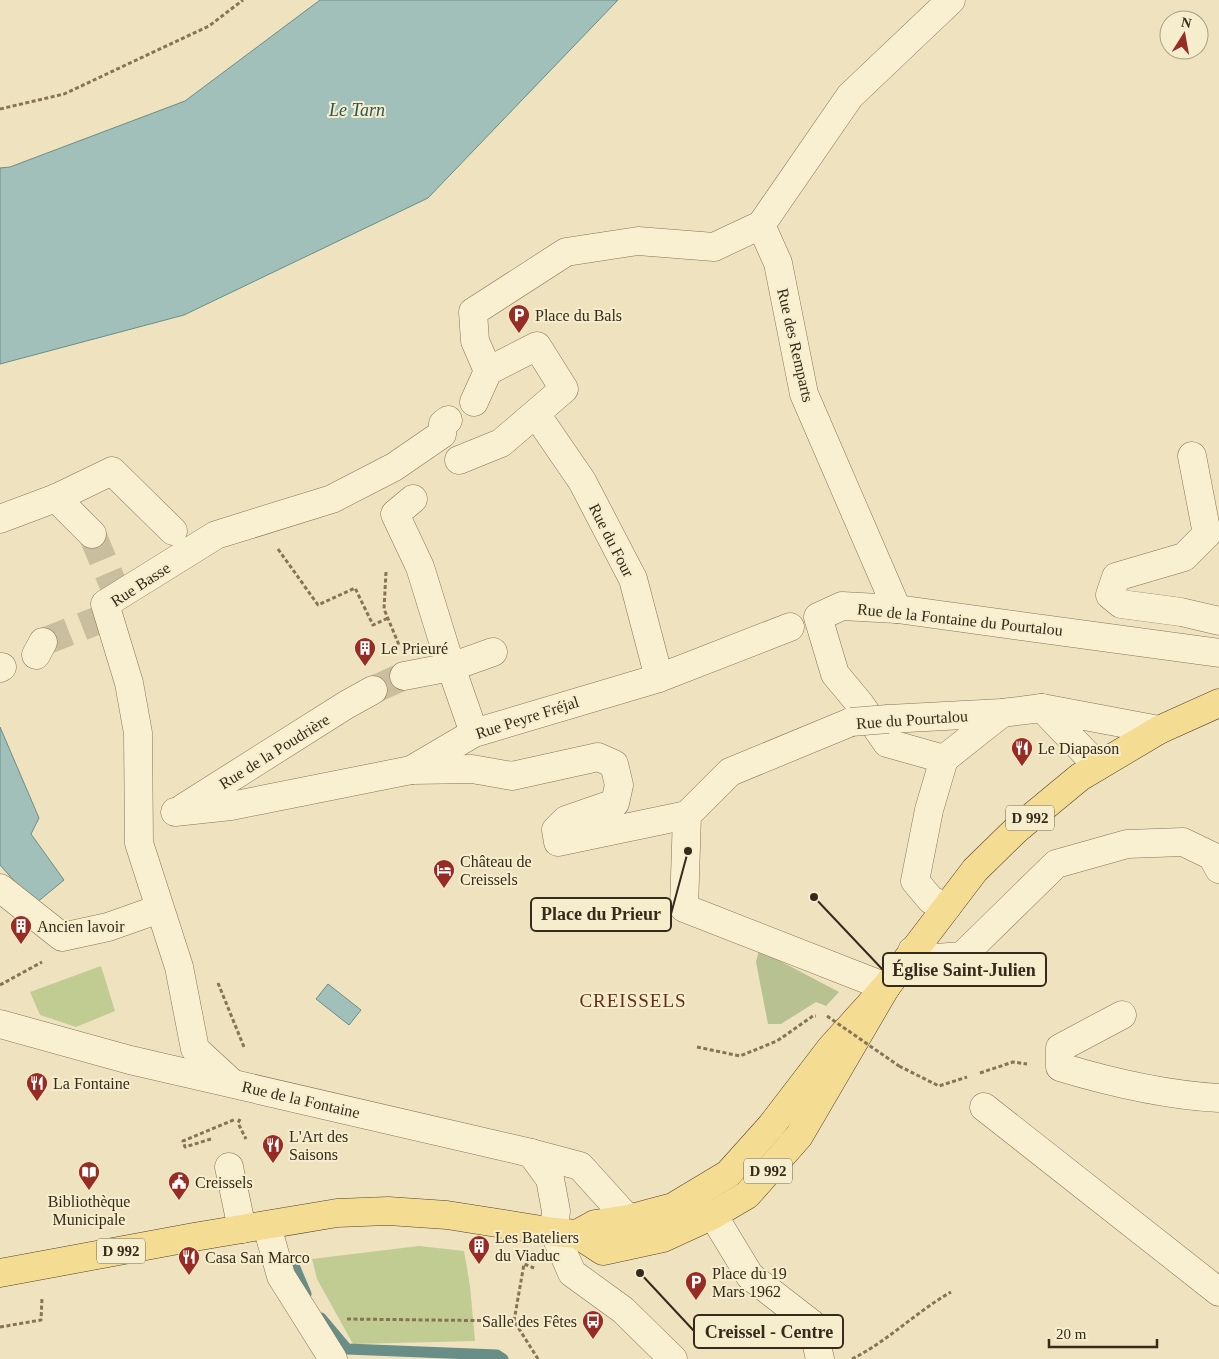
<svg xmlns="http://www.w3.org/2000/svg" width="1219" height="1359" font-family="'Times New Roman',serif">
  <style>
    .green { fill: #c1cc92 }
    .cemetery { fill: #b8c191 }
    .water { fill: #a1c0b9; stroke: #698d87 }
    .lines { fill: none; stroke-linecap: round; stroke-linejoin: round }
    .stream { stroke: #698d87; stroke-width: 11 }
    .minor-tunnel { stroke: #c9be9d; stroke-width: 28; stroke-dasharray: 28 14; stroke-linecap: butt }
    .minor-casing { stroke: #877356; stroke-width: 29 }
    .major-casing { stroke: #54412b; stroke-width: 29 }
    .path { stroke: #877356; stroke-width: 3; stroke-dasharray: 4 2.5; stroke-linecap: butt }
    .minor { stroke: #f9f0d1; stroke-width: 28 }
    .major { stroke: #f4dc93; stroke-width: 28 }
    .minor-bridge-casing { stroke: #877356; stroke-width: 29; stroke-linecap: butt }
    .path-bridge { stroke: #877356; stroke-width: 3; stroke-dasharray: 4 2.5; stroke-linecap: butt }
    .minor-bridge { stroke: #f9f0d1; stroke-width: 28 }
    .labels { text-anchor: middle; stroke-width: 4; stroke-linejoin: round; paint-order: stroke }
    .shield { fill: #f6edcd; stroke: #706450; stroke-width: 1 }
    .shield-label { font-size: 15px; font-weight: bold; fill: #362a1b }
    .poi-label { font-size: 16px; fill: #362a1b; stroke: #f6edcd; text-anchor: start }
    .street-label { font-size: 16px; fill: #362a1b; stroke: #f6edcd }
    .water-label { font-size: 18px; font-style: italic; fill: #2a5656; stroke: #f6edcd }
    .quarter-label { font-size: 19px; letter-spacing: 1px; fill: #632e1a; stroke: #f6edcd }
    .leader { fill: none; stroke: #362a1b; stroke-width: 2 }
    .callout-dot { fill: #362a1b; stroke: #f6edcd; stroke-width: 2 }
    .callout { fill: #f6edcd; stroke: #362a1b; stroke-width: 2 }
    .callout-label { font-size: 18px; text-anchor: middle; font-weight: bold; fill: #362a1b }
  </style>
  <rect width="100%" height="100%" fill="#eee3be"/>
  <g class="green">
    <path d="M 101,966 L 115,1011 L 76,1027 L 40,1015 L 30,992 Z"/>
    <path d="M 419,1246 L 464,1251 L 470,1286 L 475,1341 L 353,1344 L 317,1279 L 312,1259 Z"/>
  </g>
  <path class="cemetery" d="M 759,950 L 839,992 L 826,1006 L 816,1002 L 781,1024 L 768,1024 L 756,962 Z"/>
  <g class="water">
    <path d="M 320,0 L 618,0 L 428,198 L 184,315 L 0,364 L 0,168 L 10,167 L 185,101 Z"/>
    <path d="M 0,727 L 39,818 L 31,834 L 64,880 L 35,904 L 0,865 Z"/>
    <path d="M 328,984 L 361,1010 L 349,1025 L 316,999 Z"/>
  </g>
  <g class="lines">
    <g class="stream">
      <path d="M 293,1263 L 306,1294"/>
      <path d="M 321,1318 L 347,1349 L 497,1355 L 503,1359"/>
    </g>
    <g class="minor-tunnel">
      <path d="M 92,534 L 118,596"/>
      <path d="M 43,642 L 109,616"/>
      <path d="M 373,690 L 404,676"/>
    </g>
    <g class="minor-casing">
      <g id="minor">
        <path d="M 761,225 L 778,263 L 804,394 L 897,609"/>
        <path d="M 761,225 L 850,96 L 951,0"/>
        <path d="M 488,371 L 475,341 L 473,312 L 566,252 L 638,241 L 714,247 L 761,225"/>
        <path d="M 536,414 L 582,481 L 633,579 L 659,678"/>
        <path d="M 1192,456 L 1207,534 L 1184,557 L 1116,577 L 1110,595 L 1121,604 L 1181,612 L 1219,621"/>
        <path d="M 459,460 L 501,443 L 564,389 L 537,346 L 488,371 L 474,402"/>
        <path d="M 56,498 L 92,534"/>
        <path d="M 413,499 L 395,514 L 420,567 L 451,667 L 474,733"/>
        <path d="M 0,519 L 56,498 L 112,471 L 173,531"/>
        <path d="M 36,655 L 43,642"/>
        <path d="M 0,668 L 2,667"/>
        <path d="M 404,676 L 451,667 L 493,652"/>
        <path d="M 888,719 L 1002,713 L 1042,708"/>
        <path d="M 851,722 L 730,772 L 687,815 L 684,908 L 886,987"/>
        <path d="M 944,759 L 887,743 L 860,704 L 835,674 L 818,617 L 842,606 L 897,609 L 1219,653"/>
        <path d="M 1098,766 L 1042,708 L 1159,730"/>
        <path d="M 412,770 L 472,769 L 512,776 L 598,757 L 614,764 L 619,785 L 615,803 L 566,820 L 556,830 L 558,842 L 687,815"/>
        <path d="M 183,808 L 346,705 L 373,690"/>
        <path d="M 175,812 L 231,806 L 411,770 L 474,733 L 659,678 L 790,627"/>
        <path d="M 0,888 L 62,937 L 108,927 L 159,909"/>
        <path d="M 947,907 L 931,900 L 915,881 L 929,810 L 944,759 L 1002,713"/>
        <path d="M 912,951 L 936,958 L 962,956 L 1056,864 L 1127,844 L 1183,842 L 1212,856 L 1219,869"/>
        <path d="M 1122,1015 L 1060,1048 L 1060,1067 C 1113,1083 1164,1095 1219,1098"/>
        <path d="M 0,1024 L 130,1060 L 531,1153"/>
        <path d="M 232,1083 L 195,1049 L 179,967 L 139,843 L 138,733 L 129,683 L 105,604 L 216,535 L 332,499 L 394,467 L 442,434 L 443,424 L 448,420"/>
        <path d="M 984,1107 L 1219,1292"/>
        <path d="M 229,1167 L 242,1229"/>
        <path d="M 691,1210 L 713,1215 L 750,1276 L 812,1324 L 820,1359"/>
        <path d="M 628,1219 L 580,1166 L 531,1153 L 550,1179 L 556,1211 L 554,1232 L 572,1273 L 623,1310 L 673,1359"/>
        <path d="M 267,1226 L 281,1276 L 333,1359"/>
      </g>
    </g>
    <g class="major-casing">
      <g id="major">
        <path d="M 577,1234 L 595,1224 L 628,1219 L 673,1207 L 728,1174 L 771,1126 L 830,1049 L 886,987 L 975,870 L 1017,829 L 1080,777 L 1159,730 L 1219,703"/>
        <path d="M 0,1273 L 194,1237 L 337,1213 L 388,1211 L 447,1215 L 554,1232 L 577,1234 L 603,1251 L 663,1238 L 713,1215 L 747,1195 L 799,1136 L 886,987"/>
      </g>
    </g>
    <g class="path">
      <path d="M 0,109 L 64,94 L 209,26 L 243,0"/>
      <path d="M 278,549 L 318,605 L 355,588 L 373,625 L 388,618"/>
      <path d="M 386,572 L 384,609 L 399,645"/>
      <path d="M 218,983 L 244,1047"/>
      <path d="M 0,985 L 42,962"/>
      <path d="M 697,1047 L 740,1056 L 777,1041 L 813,1016 L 816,1016"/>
      <path d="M 899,1066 L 939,1086 L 967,1077"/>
      <path d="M 980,1073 L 1013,1062 L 1027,1064"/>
      <path d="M 240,1119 L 238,1123 L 246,1139"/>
      <path d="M 211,1139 L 185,1147 L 183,1141 L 236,1119"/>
      <path d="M 347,1319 L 514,1321 L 538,1359"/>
      <path d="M 514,1321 L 524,1264 L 534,1268"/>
      <path d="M 0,1327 L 41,1320 L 42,1298"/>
      <path d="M 852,1359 C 888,1341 916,1312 951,1292"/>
    </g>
    <use href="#minor" class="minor"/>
    <use href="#major" class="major"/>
    <g class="minor-bridge-casing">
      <path id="minor-bridge" d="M 851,722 L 888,719"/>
    </g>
    <path class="path-bridge" d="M 827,1016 L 899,1066"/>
    <use href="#minor-bridge" class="minor-bridge"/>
  </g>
  <defs>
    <g id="parking-pin" transform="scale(1.125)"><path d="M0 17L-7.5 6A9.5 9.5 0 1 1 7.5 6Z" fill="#972c25" stroke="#f6edcd"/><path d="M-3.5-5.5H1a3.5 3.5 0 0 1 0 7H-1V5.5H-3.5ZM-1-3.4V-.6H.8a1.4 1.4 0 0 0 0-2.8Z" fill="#fff"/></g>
    <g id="building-pin" transform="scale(1.125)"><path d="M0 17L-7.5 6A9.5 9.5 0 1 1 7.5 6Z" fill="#972c25" stroke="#f6edcd"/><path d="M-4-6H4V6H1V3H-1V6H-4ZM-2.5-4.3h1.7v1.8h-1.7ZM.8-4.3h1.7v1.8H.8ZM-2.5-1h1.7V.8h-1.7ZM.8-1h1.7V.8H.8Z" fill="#fff"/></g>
    <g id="restaurant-pin" transform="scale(1.125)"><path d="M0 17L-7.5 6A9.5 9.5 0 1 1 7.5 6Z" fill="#972c25" stroke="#f6edcd"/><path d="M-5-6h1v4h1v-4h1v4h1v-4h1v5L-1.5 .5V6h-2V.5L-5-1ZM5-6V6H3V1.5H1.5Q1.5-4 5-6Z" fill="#fff"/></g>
    <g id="hotel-pin" transform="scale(1.125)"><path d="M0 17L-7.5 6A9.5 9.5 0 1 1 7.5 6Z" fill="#972c25" stroke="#f6edcd"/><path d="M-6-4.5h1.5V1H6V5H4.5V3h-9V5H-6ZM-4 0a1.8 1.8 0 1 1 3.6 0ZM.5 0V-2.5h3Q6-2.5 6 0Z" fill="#fff"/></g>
    <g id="library-pin" transform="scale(1.125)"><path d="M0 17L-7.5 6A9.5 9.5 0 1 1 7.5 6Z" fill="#972c25" stroke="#f6edcd"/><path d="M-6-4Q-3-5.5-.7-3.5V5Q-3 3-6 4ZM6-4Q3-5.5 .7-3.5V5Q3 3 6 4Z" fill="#fff"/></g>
    <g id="civic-pin" transform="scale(1.125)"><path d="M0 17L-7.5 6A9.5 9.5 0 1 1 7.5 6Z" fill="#972c25" stroke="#f6edcd"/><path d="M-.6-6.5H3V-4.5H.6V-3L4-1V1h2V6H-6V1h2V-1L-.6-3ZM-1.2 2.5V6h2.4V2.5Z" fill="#fff"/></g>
    <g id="bus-pin" transform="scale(1.125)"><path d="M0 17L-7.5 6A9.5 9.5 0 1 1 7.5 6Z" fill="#972c25" stroke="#f6edcd"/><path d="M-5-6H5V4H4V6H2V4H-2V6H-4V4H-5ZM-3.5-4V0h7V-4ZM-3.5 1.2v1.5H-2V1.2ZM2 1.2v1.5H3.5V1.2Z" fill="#fff"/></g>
  </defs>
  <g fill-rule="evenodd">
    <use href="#parking-pin" x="519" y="315"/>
    <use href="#building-pin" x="365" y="648"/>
    <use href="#restaurant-pin" x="1022" y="748"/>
    <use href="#hotel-pin" x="444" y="870"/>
    <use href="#building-pin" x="21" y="926"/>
    <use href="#restaurant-pin" x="37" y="1083"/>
    <use href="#restaurant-pin" x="273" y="1145"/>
    <use href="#library-pin" x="89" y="1172"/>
    <use href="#civic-pin" x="179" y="1182"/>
    <use href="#building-pin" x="479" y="1246"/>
    <use href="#restaurant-pin" x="189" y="1257"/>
    <use href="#parking-pin" x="696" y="1282"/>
    <use href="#bus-pin" x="593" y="1321"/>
  </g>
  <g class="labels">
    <g class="shield">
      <rect x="1006" y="805.5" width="48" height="25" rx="4"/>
      <rect x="744" y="1158.5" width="48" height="25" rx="4"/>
      <rect x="97" y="1238.5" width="48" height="25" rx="4"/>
    </g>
    <g class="shield-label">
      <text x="1030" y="823">D 992</text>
      <text x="768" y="1176">D 992</text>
      <text x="121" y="1256">D 992</text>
    </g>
    <g class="poi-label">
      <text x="535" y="321">Place du Bals</text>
      <text x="381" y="654">Le Prieuré</text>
      <text x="1038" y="754">Le Diapason</text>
      <text x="460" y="867">Château de<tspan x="460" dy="18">Creissels</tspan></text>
      <text x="37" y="932">Ancien lavoir</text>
      <text x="53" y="1089">La Fontaine</text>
      <text x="289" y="1142">L'Art des<tspan x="289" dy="18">Saisons</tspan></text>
      <text x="195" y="1188">Creissels</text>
      <text x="89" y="1207" text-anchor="middle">Bibliothèque<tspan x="89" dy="18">Municipale</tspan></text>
      <text x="495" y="1243">Les Bateliers<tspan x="495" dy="18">du Viaduc</tspan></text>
      <text x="205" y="1263">Casa San Marco</text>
      <text x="712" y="1279">Place du 19<tspan x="712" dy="18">Mars 1962</tspan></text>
      <text x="577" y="1327" text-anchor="end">Salle des Fêtes</text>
    </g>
    <g class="street-label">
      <text transform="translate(796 345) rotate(77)" y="6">Rue des Remparts</text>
      <text transform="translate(612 540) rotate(63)" y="6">Rue du Four</text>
      <text transform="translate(140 584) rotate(-33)" y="6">Rue Basse</text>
      <text transform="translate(960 619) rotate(6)" y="6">Rue de la Fontaine du Pourtalou</text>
      <text transform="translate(527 717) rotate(-18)" y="6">Rue Peyre Fréjal</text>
      <text transform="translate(912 719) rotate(-4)" y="6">Rue du Pourtalou</text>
      <text transform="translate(274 751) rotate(-32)" y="6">Rue de la Poudrière</text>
      <text transform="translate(301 1099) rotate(13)" y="6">Rue de la Fontaine</text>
    </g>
    <g class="water-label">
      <text x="357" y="116">Le Tarn</text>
    </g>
    <g class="quarter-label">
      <text x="633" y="1007">CREISSELS</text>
    </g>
  </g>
  <path class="leader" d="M688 851L671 914M814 897L883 970M640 1273L694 1331"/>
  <g class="callout-dot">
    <circle cx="688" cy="851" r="5"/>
    <circle cx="814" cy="897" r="5"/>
    <circle cx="640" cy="1273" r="5"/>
  </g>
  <g class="callout">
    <rect x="531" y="898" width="140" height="33" rx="5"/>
    <rect x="883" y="953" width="163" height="33" rx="5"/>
    <rect x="694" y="1315" width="149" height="33" rx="5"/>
  </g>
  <g class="callout-label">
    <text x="601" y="920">Place du Prieur</text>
    <text x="964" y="976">Église Saint-Julien</text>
    <text x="769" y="1338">Creissel - Centre</text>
  </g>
  <g transform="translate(1184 35) rotate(11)"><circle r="24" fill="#f6edcd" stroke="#a99f86"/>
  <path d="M0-4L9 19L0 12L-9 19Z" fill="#972c25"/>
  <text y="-8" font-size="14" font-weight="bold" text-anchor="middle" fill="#362a1b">N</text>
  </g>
  <path d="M1049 1339v8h108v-8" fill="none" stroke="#362a1b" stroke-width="2.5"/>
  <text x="1056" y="1339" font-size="15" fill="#362a1b" stroke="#f6edcd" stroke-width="4" paint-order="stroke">20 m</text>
</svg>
